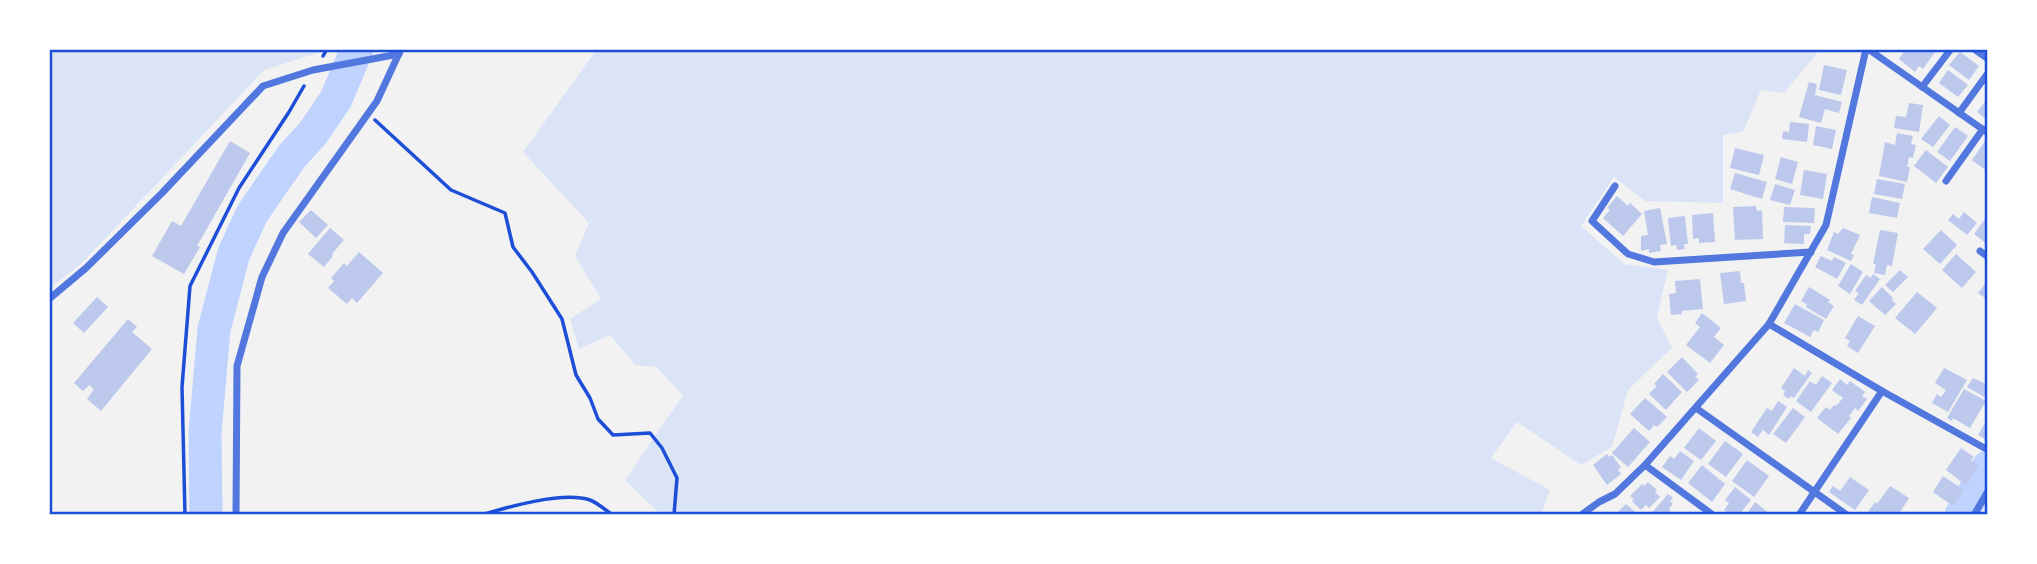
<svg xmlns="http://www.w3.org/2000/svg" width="2037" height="564" font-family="Lato,sans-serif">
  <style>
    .green { fill: #dbe4f7 }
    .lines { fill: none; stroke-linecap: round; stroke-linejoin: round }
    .river { stroke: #bfd3fe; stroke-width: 33 }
    .building { fill: #bdc9ec }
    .path { stroke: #1d4ed8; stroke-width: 3.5 }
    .minor { stroke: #5277de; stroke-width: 7 }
    .neatline { fill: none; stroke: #1d4ed8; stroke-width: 2.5 }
  </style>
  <rect width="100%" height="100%" fill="#f2f2f2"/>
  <g class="green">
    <path d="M 49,49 L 323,49 L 321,52 L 264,70 L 82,263 L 49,289 Z"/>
    <path d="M 597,49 L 1825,49 L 1818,52 L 1784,93 L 1761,90 L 1743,132 L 1723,135 L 1723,203 L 1645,201 L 1614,177 L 1581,226 L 1624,264 L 1668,270 L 1657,317 L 1672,348 L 1628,390 L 1612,447 L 1581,465 L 1517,422 L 1491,458 L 1550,490 L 1541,515 L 661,515 L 625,480 L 683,395 L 656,367 L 635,365 L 610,335 L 579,349 L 570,319 L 601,299 L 575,256 L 589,223 L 523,152 Z"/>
  </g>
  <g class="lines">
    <g class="river">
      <path d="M 206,515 L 205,433 L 214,329 L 234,253 L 252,214 L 269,189 L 292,156 L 313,133 L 336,99 L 357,49"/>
      <path d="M 1961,515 L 1988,467"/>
    </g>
  </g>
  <g class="building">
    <path d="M 1906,49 L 1937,49 L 1923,69 L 1919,66 L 1915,72 L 1899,59 Z"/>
    <path d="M 1960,52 L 1979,66 L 1969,80 L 1949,65 Z"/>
    <path d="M 1824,65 L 1847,70 L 1841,95 L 1819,90 Z"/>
    <path d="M 1948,70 L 1968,85 L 1958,97 L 1939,83 Z"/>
    <path d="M 1809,82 L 1817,84 L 1815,95 L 1842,102 L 1839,113 L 1825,109 L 1821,123 L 1799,117 Z"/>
    <path d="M 1988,98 L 1988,121 L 1977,112 Z"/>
    <path d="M 1909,103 L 1923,105 L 1919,132 L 1894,128 L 1896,116 L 1906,117 Z"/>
    <path d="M 1939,116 L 1950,125 L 1933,147 L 1921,139 Z"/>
    <path d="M 1790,122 L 1809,124 L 1807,142 L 1782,139 L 1783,131 L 1789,132 Z"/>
    <path d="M 1816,126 L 1836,130 L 1832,149 L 1813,145 Z"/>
    <path d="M 1955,127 L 1968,136 L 1950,161 L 1937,152 Z"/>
    <path d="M 1897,133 L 1913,136 L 1911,144 L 1916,145 L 1913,158 L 1909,157 L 1907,167 L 1910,167 L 1907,182 L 1879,176 L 1885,142 L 1895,145 Z"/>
    <path d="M 230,141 L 250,153 L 197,246 L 200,247 L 184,274 L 152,256 L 172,221 L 181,226 Z"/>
    <path d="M 1985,141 L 1988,143 L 1988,172 L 1972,160 Z"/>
    <path d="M 1735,148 L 1764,155 L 1759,175 L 1730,168 Z"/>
    <path d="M 1926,150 L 1948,167 L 1936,183 L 1914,166 Z"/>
    <path d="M 1781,157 L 1798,162 L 1792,184 L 1775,179 Z"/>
    <path d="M 1804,170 L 1827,174 L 1823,199 L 1800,195 Z"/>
    <path d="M 1735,173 L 1767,182 L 1762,199 L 1730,189 Z"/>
    <path d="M 1877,179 L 1905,184 L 1902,199 L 1874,194 Z"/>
    <path d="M 1775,184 L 1795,190 L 1790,205 L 1770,200 Z"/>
    <path d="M 1617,196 L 1628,206 L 1630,203 L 1642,214 L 1623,236 L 1603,218 L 1610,210 L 1607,208 Z"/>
    <path d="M 1872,197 L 1900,203 L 1897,218 L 1869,213 Z"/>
    <path d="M 1756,206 L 1757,211 L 1762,210 L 1763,239 L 1735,240 L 1733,207 Z"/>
    <path d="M 1784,207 L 1815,208 L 1814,223 L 1783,222 Z"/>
    <path d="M 1660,208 L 1667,244 L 1660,245 L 1661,251 L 1649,253 L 1649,249 L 1641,251 L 1641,236 L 1648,235 L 1644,211 Z"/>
    <path d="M 311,210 L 328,225 L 316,238 L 299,222 Z"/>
    <path d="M 1964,212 L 1977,223 L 1967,235 L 1948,220 L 1953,214 L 1959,219 Z"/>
    <path d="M 1713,213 L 1715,242 L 1699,243 L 1699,238 L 1693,239 L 1692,215 Z"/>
    <path d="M 1685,216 L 1688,244 L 1684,244 L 1685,249 L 1677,250 L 1676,245 L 1671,246 L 1668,218 Z"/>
    <path d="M 1985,219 L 1988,222 L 1988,245 L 1974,234 Z"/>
    <path d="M 1785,225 L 1811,226 L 1810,234 L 1804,234 L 1804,244 L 1784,243 Z"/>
    <path d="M 330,228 L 344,240 L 332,254 L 333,256 L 324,267 L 308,254 Z"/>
    <path d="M 1843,228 L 1860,235 L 1851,254 L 1854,255 L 1851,261 L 1827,250 L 1834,232 L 1838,234 Z"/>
    <path d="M 1880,230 L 1898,233 L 1892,266 L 1887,265 L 1885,275 L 1874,273 L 1876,264 L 1873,264 Z"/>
    <path d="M 1941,230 L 1957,245 L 1940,264 L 1923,249 Z"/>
    <path d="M 359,252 L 383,273 L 357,303 L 352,298 L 347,304 L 328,288 L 334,281 L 331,278 L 344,263 L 347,266 Z"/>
    <path d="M 1956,254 L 1976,272 L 1962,288 L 1942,270 Z"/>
    <path d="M 1821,256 L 1832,261 L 1834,257 L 1846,263 L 1837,279 L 1815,267 Z"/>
    <path d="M 1851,264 L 1863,272 L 1850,294 L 1838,286 Z"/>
    <path d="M 1900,270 L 1908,277 L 1893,292 L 1885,285 Z"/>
    <path d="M 1740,271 L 1741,283 L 1744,283 L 1746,301 L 1724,304 L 1720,273 Z"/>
    <path d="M 1873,274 L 1880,279 L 1862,305 L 1854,300 L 1859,293 L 1855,291 L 1866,275 L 1871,278 Z"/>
    <path d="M 1700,279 L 1703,309 L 1682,311 L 1682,314 L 1671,315 L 1669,294 L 1676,293 L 1675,281 Z"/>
    <path d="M 1988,280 L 1988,300 L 1978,293 Z"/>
    <path d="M 1809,287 L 1830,300 L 1828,302 L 1834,306 L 1826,319 L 1806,307 L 1807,304 L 1801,301 Z"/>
    <path d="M 1882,287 L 1893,298 L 1892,300 L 1896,304 L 1885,315 L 1869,301 Z"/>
    <path d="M 1917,292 L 1937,308 L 1915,334 L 1895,318 Z"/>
    <path d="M 97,297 L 108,307 L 84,333 L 73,323 Z"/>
    <path d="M 1795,304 L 1824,320 L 1818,332 L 1814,330 L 1810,337 L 1784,323 Z"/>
    <path d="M 1702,313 L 1721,328 L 1714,337 L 1724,345 L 1710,363 L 1686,345 L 1700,327 L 1695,323 Z"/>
    <path d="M 1858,316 L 1875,326 L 1858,353 L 1847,346 L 1850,341 L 1845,338 Z"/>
    <path d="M 128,319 L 137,327 L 132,332 L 152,349 L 101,411 L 87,399 L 94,389 L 89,385 L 83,391 L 74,383 Z"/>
    <path d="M 1682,357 L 1698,374 L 1695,377 L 1699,380 L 1687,392 L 1667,372 Z"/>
    <path d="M 1794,368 L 1805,376 L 1808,370 L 1812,373 L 1794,398 L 1791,396 L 1789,399 L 1783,395 L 1785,391 L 1781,388 Z"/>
    <path d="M 1944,368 L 1967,380 L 1948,412 L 1932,403 L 1937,394 L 1941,397 L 1946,390 L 1935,383 Z"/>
    <path d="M 1663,374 L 1682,392 L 1666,410 L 1649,394 L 1657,386 L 1654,384 Z"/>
    <path d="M 1822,376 L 1832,383 L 1811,412 L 1796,401 L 1810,381 L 1816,385 Z"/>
    <path d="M 1973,378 L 1988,385 L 1988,393 L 1986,398 L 1967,387 Z"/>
    <path d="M 1840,379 L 1847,385 L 1850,381 L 1865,392 L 1862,396 L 1867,399 L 1858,411 L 1855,408 L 1849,416 L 1851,418 L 1838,434 L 1817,418 L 1826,407 L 1830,410 L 1834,405 L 1836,406 L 1843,398 L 1832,390 Z"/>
    <path d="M 1964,389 L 1986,401 L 1970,428 L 1953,418 L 1952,421 L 1947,418 Z"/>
    <path d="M 1645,398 L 1667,417 L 1657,427 L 1654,425 L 1649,431 L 1630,414 Z"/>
    <path d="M 1778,401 L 1787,407 L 1769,435 L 1763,430 L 1758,437 L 1751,432 L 1767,408 L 1772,411 Z"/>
    <path d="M 1793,408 L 1805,417 L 1786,443 L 1773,434 Z"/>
    <path d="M 1988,417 L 1988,441 L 1978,435 Z"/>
    <path d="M 1634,428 L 1650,442 L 1628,467 L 1612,453 Z"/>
    <path d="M 1699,428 L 1716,441 L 1701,460 L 1684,448 Z"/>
    <path d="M 1725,441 L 1743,454 L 1726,477 L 1708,464 Z"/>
    <path d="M 1961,448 L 1974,457 L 1971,460 L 1979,466 L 1966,485 L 1946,470 Z"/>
    <path d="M 1680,451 L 1694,461 L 1681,480 L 1662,467 L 1670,456 L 1674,459 Z"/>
    <path d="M 1607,454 L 1609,457 L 1612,455 L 1621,467 L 1618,470 L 1621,474 L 1607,485 L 1593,465 Z"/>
    <path d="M 1747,460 L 1769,476 L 1754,497 L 1732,481 Z"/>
    <path d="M 1702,465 L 1725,484 L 1712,502 L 1688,483 Z"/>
    <path d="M 1943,476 L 1964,490 L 1953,506 L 1933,492 Z"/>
    <path d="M 1850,477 L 1869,490 L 1855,510 L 1829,492 L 1833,486 L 1840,491 Z"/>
    <path d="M 1648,482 L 1657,490 L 1655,492 L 1660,497 L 1649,508 L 1646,505 L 1641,510 L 1632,501 L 1634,499 L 1630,496 L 1642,484 L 1644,486 Z"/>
    <path d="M 1890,486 L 1909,498 L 1898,515 L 1866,515 L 1875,502 L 1877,504 Z"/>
    <path d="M 1735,487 L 1751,500 L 1739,515 L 1731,515 L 1724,510 L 1729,503 L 1725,500 Z"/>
    <path d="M 1668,494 L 1673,498 L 1670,501 L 1673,503 L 1669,509 L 1671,510 L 1667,515 L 1650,515 Z"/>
    <path d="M 1755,502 L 1769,513 L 1768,515 L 1746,515 Z"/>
    <path d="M 1626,504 L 1639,515 L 1621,515 L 1618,512 Z"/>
  </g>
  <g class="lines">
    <g class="path">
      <path d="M 323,56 L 327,49"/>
      <path d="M 375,120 L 451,190 L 505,213 L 513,247 L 532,272 L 562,319 L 576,375 L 590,398 L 598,419 L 613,435 L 650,433 L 662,448 L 677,478 L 674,515"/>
      <path d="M 185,515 L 182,387 L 190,286 L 239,188 L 289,112 L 304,86"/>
      <path d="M 481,515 C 508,507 563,491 590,500 C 598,503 605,510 613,515"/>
    </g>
    <g class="minor">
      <path d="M 1868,49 L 1988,133"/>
      <path d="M 1974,49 L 1988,59"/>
      <path d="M 1922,87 L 1951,49"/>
      <path d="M 1959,113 L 1988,73"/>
      <path d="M 1946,181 L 1983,129"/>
      <path d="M 1615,186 L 1592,221 L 1628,254 L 1654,262 L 1811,252"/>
      <path d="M 1980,251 L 1988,257"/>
      <path d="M 49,299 L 86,268 L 162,193 L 263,86 L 313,70 L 399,54"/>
      <path d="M 1769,324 L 1882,391 L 1988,450"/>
      <path d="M 1696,408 L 1847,515"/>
      <path d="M 1645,465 L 1713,515"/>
      <path d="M 236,515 L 237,366 L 262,277 L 283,233 L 377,101 L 401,49"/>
      <path d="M 1581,515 L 1599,502 L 1615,494 L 1645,465 L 1769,324 L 1826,225 L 1866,49"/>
      <path d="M 1799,515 L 1882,391"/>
      <path d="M 1974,515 L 1988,491"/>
    </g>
  </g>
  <rect width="2037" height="564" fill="none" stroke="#ffffff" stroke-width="102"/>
  <rect x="51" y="51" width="1935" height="462" class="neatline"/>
</svg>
